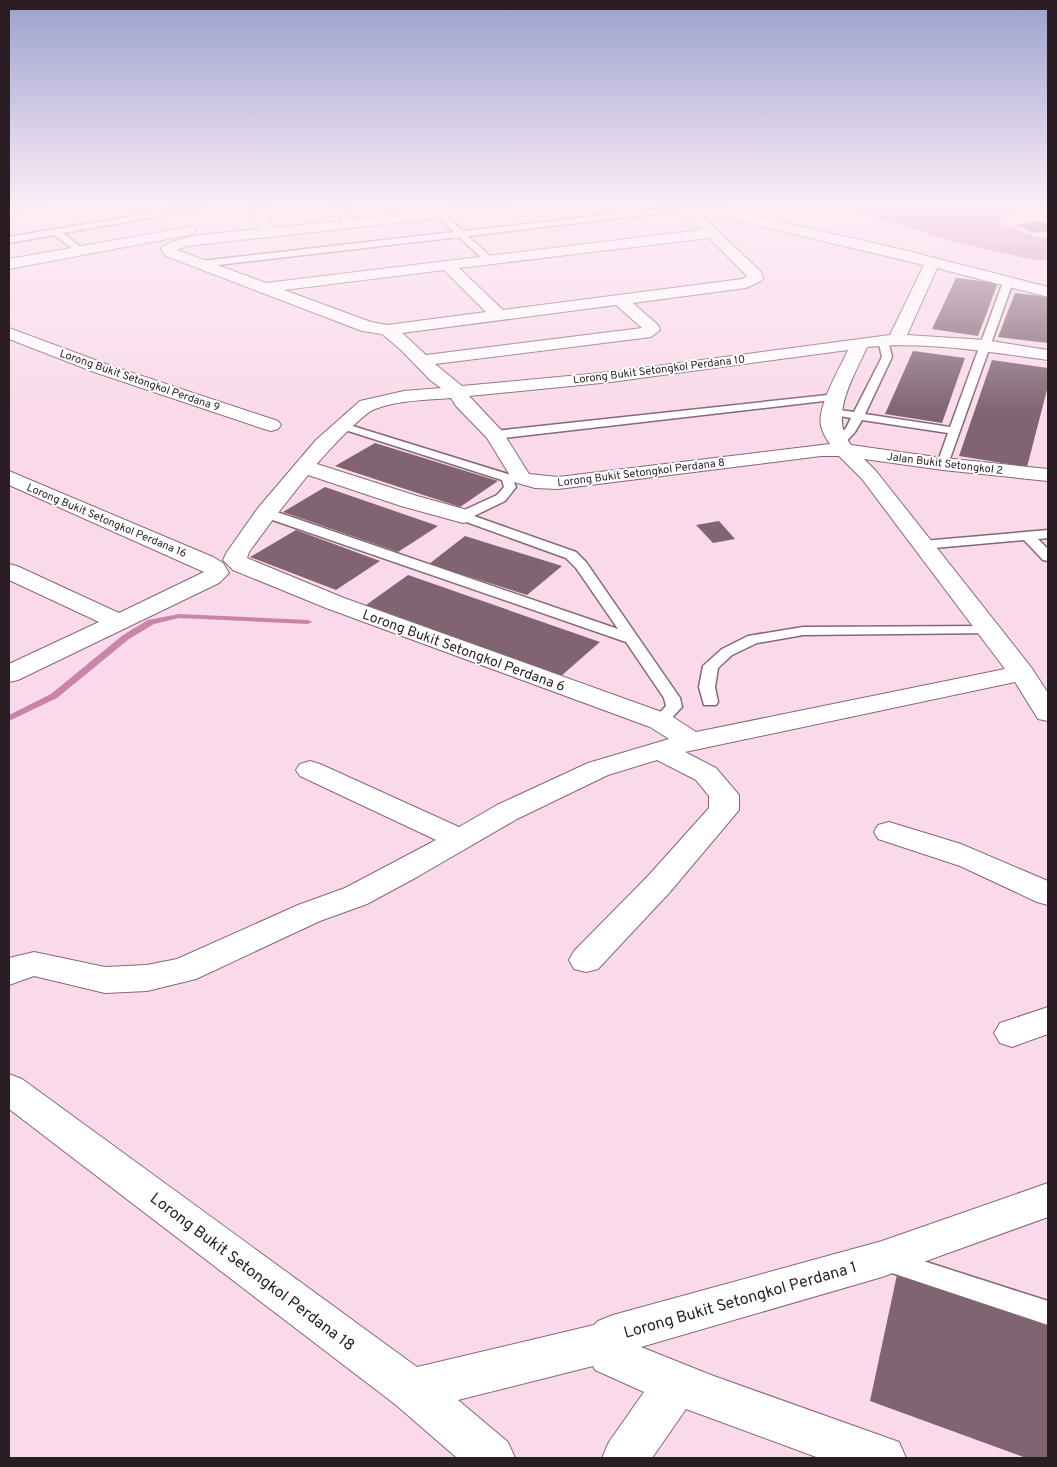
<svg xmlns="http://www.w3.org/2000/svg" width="1057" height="1467" font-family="Overpass,sans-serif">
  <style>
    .forest { fill: #d08cb1 }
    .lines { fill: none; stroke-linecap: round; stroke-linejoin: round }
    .stream { fill: #c984a9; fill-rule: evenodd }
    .building { fill: #806472 }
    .service-casing { stroke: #856877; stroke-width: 3 }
    .minor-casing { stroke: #856877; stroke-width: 2 }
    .service { fill: #fff; fill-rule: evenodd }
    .minor { fill: #fff; fill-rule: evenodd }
    .labels { text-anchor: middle; stroke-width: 4; stroke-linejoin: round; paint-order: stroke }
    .far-street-label { font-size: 11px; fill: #2a1e24; stroke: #fff }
    .street-label { font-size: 14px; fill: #2a1e24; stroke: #fff }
    .near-street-label { font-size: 16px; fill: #2a1e24; stroke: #fff }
  </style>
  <rect width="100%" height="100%" fill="#fadaea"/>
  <path class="forest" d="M 839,207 L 1044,207 L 1020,210 L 999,223 L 1038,237 L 1048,238 L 1048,260 L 1035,260 L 962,244 Z"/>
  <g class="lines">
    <path class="stream" d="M 179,614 L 308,620 L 312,622 L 308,624 L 179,618 L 154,624 L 129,639 L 57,698 L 9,721 L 9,715 L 51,694 L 123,635 L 148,620 Z"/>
  </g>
  <g class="building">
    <path d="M 1040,221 L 1048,224 L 1048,231 L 1035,233 L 1015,225 Z"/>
    <path d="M 956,278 L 998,283 L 978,336 L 932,329 Z"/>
    <path d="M 1015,293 L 1048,297 L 1048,343 L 998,337 Z"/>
    <path d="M 913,351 L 965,358 L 942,423 L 885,414 Z"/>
    <path d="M 992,360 L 1048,368 L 1048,386 L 1027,467 L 959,456 Z"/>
    <path d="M 375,443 L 498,481 L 460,507 L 335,466 Z"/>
    <path d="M 325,487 L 438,526 L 398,552 L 283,512 Z"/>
    <path d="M 719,521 L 735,539 L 713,543 L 696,525 Z"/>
    <path d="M 296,530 L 380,561 L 336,590 L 250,557 Z"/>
    <path d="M 465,536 L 562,566 L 527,595 L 429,564 Z"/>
    <path d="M 408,575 L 600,642 L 561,676 L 366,605 Z"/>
    <path d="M 898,1270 L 1048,1319 L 1048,1458 L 1026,1458 L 870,1401 Z"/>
  </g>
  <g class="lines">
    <g class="service-casing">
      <g id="service">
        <path d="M 187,207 L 205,207 L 201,209 L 63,233 L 83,249 L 84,251 L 80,254 L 54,235 L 9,243 L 9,237 Z"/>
        <path d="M 335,207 L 343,207 L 351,224 L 350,226 L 344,226 Z"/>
        <path d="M 675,207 L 690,208 L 686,210 L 468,236 L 492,258 L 494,260 L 489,263 L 486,262 L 459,237 L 201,267 L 196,264 L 201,261 L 454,232 L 436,214 L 440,211 L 463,231 Z"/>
        <path d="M 1008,279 L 1013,282 L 947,467 L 939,467 L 937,464 L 948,433 L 862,420 L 855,432 L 843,445 L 835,445 L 833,442 L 846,428 L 851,418 L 828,414 L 826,412 L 832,409 L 854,412 L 882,357 L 878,340 L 883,337 L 888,340 L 892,357 L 865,414 L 950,427 L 1003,282 Z"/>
        <path d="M 837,394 L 843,397 L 841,399 L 495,439 L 489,435 L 495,431 Z"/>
        <path d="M 343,423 L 511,475 L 516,487 L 505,501 L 474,516 L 576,552 L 586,562 L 680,698 L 682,707 L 666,724 L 654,724 L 652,721 L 666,706 L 664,698 L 626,642 L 261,516 L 260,513 L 261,510 L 271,510 L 618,629 L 576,568 L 566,558 L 458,519 L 457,516 L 458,513 L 497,495 L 504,487 L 502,480 L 339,428 L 337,426 L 339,424 Z"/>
        <path d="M 1048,530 L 1048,538 L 1038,539 L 1048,549 L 1048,561 L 1043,560 L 1024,540 L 923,549 L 916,545 L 923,541 Z"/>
        <path d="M 989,626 L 994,627 L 996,630 L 994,633 L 803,635 L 757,643 L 732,655 L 718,668 L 715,687 L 718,702 L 716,705 L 704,705 L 699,687 L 703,666 L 722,649 L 748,636 L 803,627 Z"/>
        <path d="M 889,1250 L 1048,1301 L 1048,1325 L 880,1269 L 877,1261 L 880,1253 Z"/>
      </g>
    </g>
    <g class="minor-casing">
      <g id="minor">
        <path d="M 9,207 L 47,207 L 40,211 L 9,215 Z"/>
        <path d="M 250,207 L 264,207 L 267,218 L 274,228 L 467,207 L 511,207 L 504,211 L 186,246 L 177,250 L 266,283 L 701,230 L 678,207 L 693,207 L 761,272 L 763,278 L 761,281 L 746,288 L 633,303 L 658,325 L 660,330 L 651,337 L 435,364 L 462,386 L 611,372 L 890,335 L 924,265 L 722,217 L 706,210 L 704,207 L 722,207 L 732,211 L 904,250 L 1048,287 L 1048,297 L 937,268 L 907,335 L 985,340 L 1048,350 L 1048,360 C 988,352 928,341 867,347 C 854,377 828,416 851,445 L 943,458 L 1048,469 L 1048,481 L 943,470 L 864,459 L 876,471 L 1031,667 L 1048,693 L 1048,721 L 1038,719 L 1015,682 L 685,752 L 716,768 L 739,795 L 739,810 L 670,892 L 598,969 L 586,972 L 574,969 L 569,960 L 574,951 L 648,876 L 709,808 L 709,796 L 696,780 L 657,760 L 608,775 L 517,819 L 417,877 L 367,904 L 320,921 L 196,979 L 147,991 L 105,993 L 34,976 L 9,985 L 9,958 L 34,952 L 105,967 L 147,965 L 177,959 L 298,905 L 345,888 L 436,840 L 300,776 L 296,770 L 300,764 L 310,761 L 320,764 L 459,827 L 497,805 L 588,763 L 669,739 L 650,727 L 326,608 L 233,570 L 223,560 L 227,552 L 258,508 L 316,440 L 360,401 L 404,391 L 441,388 L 430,380 L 401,350 L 382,334 L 362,331 L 166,256 L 161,249 C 172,234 240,232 260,229 L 253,218 ZM 709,238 L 747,276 L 742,279 L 503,310 L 459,268 ZM 444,270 L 486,312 L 387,325 L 371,322 L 284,290 ZM 616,305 L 642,328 L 426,355 L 402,333 ZM 848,350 C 840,368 817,406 821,426 C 823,433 826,439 830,444 L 558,477 L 529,474 L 502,431 L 469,396 L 611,382 ZM 451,398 L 456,406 L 487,438 L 514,482 L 535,488 L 558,489 L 821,456 L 839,456 L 862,479 L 1005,669 L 696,732 L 670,715 L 344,598 L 247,558 L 249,552 L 274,518 L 308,475 L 401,506 L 463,523 L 471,521 L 474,516 L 471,511 L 417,496 L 317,464 C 326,453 363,413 375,409 C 399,400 427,400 451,398 Z"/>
        <path d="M 189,227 L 194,228 L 196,231 L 194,234 L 9,269 L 9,259 Z"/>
        <path d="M 9,328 L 106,364 L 278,421 L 281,425 L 278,429 L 271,431 L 264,429 L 94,372 L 9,339 Z"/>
        <path d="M 9,471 L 213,557 L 223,563 L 229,573 L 219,583 L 18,680 L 9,682 L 9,664 L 99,622 L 9,580 L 9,564 L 17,566 L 119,613 L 204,572 L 9,485 Z"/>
        <path d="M 889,822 L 961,844 L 1048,881 L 1048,905 L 1037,902 L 960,866 L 878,839 L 874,832 L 878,825 Z"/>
        <path d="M 1048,1007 L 1048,1034 L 1012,1047 L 1000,1043 L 994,1033 L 1000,1023 Z"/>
        <path d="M 9,1074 L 22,1079 L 417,1367 L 594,1325 L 598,1321 L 613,1315 L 882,1241 L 1048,1183 L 1048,1217 L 882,1277 L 641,1347 L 711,1375 L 899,1442 L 906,1458 L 819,1458 L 686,1409 L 652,1458 L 602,1458 L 609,1442 L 644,1392 L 595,1370 L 593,1366 L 458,1400 L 508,1442 L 515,1458 L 457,1458 L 396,1405 L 9,1109 Z"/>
      </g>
    </g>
    <use href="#service" class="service"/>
    <use href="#minor" class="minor"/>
  </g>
  <linearGradient id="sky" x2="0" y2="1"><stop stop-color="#9ba1cf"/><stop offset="0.5" stop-color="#fdeef6"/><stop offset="1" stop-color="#fdeef6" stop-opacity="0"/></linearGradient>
  <rect width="1057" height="412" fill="url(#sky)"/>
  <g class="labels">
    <g class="far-street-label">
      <text transform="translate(659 369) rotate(-7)" y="4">Lorong Bukit Setongkol Perdana 10</text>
      <text transform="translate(140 380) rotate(19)" y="4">Lorong Bukit Setongkol Perdana 9</text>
      <text transform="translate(945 463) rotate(7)" y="4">Jalan Bukit Setongkol 2</text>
      <text transform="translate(641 472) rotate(-7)" y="4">Lorong Bukit Setongkol Perdana 8</text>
      <text transform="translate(107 520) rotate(23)" y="4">Lorong Bukit Setongkol Perdana 16</text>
    </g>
    <g class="street-label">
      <text transform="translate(464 650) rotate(20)" y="5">Lorong Bukit Setongkol Perdana 6</text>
    </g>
    <g class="near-street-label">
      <text transform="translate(253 1271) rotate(37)" y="6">Lorong Bukit Setongkol Perdana 18</text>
      <text transform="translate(740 1299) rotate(-16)" y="6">Lorong Bukit Setongkol Perdana 1</text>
    </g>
  </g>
  <rect width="1057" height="1467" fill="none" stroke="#2a1e24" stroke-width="20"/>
</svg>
